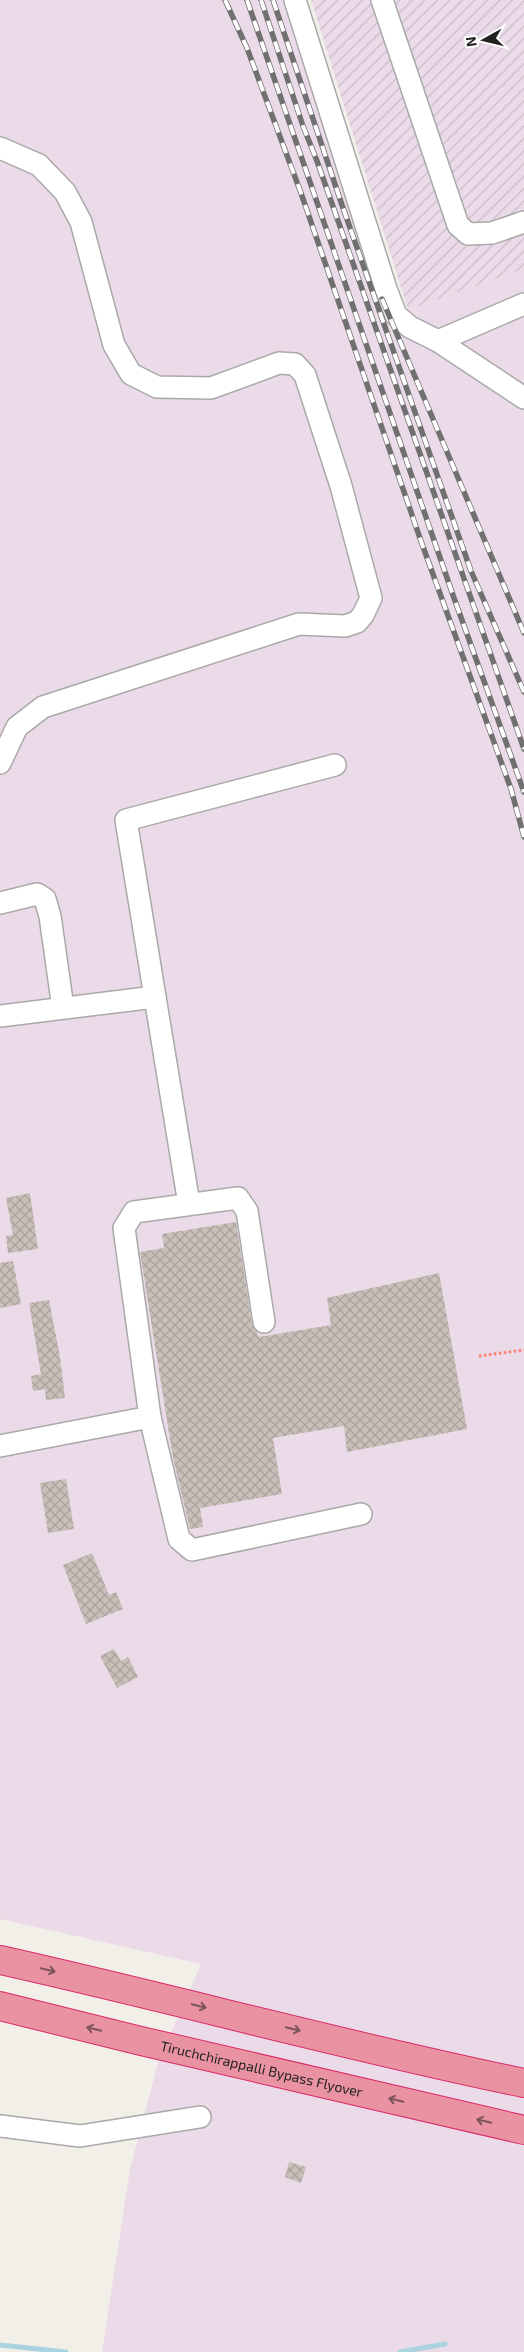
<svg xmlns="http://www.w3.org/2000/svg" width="524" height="2352" font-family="'Exo 2',sans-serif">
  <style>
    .industrial { fill: url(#industrial-furrows) }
    .railway { fill: #ebdbe8 }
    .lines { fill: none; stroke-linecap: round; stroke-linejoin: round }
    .stream { stroke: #aad3df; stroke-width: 5 }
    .building { fill: url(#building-cross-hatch) }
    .minor-casing { stroke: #a9a9a9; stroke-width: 24 }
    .highway-casing { stroke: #dc2a67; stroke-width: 30 }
    .path { stroke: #fa8072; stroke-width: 3; stroke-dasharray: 2.5 2.5; stroke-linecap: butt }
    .minor { stroke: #fff; stroke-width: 21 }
    .highway { stroke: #e892a2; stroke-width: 28 }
    .rail-casing { stroke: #707070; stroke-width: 5.5 }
    .rail { stroke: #fff; stroke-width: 4; stroke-dasharray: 11; stroke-linecap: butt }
    .oneway { stroke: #7b545c }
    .labels { text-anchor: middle; stroke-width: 5; stroke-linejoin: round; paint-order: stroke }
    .street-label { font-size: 14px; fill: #222; stroke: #fff }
  </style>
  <defs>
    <pattern id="industrial-furrows" width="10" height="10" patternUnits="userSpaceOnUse" patternTransform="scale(1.25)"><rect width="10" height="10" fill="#ebdbe8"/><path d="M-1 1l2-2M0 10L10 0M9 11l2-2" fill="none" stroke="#c9bcc7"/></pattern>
    <pattern id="building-cross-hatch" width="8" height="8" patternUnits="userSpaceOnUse" patternTransform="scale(1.25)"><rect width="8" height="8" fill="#c7bfb8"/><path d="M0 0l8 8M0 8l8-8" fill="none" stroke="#aba49e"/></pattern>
  </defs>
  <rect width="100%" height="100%" fill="#f2efe9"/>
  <path class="industrial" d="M 311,0 L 524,0 L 524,269 L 408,310 Z"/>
  <path class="railway" d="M 0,0 L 287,0 L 390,310 L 408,310 L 524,269 L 524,2352 L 102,2352 L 130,2169 L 158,2063 L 201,1964 L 0,1919 Z"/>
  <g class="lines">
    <g class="stream">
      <path d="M 0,2345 L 66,2352"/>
      <path d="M 400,2352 L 445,2344"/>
    </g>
  </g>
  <g class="building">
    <path d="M 30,1193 L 38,1249 L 8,1253 L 6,1236 L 13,1235 L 6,1198 Z"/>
    <path d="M 236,1222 L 252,1324 L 259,1337 L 331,1325 L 327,1298 L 439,1273 L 467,1429 L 347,1452 L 344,1426 L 273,1438 L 282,1494 L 200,1508 L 203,1527 L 190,1529 L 173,1458 L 140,1252 L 164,1248 L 162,1234 Z"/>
    <path d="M 13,1261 L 21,1304 L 0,1308 L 0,1263 Z"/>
    <path d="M 49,1300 L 60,1357 L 65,1398 L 46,1400 L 45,1389 L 33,1391 L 31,1376 L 41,1374 L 29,1303 Z"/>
    <path d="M 66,1479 L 74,1529 L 48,1533 L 40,1483 Z"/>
    <path d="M 92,1553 L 109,1595 L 116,1592 L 123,1609 L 86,1624 L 63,1565 Z"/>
    <path d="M 114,1649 L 121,1661 L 128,1657 L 138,1677 L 117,1688 L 100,1656 Z"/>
    <path d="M 289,2162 L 306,2167 L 301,2183 L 285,2177 Z"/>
  </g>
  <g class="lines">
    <g class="minor-casing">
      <g id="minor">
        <path d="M 295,0 L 386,289 L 396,315 L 410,327 L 438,341 L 524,398"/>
        <path d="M 382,0 L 458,225 L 468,234 L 492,233 L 524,222"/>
        <path d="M 0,148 L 39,165 L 65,192 L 81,222 L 114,345 L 131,374 L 157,387 L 211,388 L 279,363 L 295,364 L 305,375 L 341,486 L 371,598 L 363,615 L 357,622 L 345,626 L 299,624 L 43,707 L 17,727 L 0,763"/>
        <path d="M 438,341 L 524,304"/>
        <path d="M 0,903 L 37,894 L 45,899 L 50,916 L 63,1008"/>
        <path d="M 0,1016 L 155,997"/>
        <path d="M 189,1204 L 126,820 L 335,765"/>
        <path d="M 150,1417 L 179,1539 L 192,1550 L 361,1514"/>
        <path d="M 0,1446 L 150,1417 L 124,1228 L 134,1212 L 238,1198 L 247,1211 L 264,1322"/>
        <path d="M 0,2126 L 80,2136 L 200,2117"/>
      </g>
    </g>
    <g class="highway-casing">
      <g id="highway">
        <path d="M 0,1960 C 175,1999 348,2047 524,2083"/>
        <path id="s1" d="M 0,2006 L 141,2041 L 524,2130"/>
      </g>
    </g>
    <path class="path" d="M 479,1356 L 524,1350"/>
    <use href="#minor" class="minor"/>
    <use href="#highway" class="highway"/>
    <g class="rail-casing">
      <g id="rail">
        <path d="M 225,0 L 247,48 L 301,193 L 422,544 L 511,789 L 524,837"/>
        <path d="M 247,0 L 454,598 L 524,792"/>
        <path d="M 261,0 L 303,126 L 317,161 L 524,749"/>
        <path d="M 273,0 L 342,205 L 471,571 L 524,692"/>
        <path d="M 382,299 L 524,633"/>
      </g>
    </g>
    <use href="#rail" class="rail"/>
  </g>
  <defs><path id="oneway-shaft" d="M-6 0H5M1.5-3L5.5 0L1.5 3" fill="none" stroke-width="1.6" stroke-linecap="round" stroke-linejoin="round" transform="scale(1.25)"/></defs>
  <g class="oneway">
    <use href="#oneway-shaft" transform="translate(48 1970) rotate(13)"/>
    <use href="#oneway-shaft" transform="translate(199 2006) rotate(14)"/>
    <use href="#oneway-shaft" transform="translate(94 2029) rotate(-166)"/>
    <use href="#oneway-shaft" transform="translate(293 2029) rotate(14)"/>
    <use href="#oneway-shaft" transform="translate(396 2100) rotate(-167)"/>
    <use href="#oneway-shaft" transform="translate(484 2121) rotate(-167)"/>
  </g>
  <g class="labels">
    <g class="street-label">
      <text dy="5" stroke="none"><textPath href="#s1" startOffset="269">Tiruchchirappalli Bypass Flyover</textPath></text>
    </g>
  </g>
  <g transform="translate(484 40) rotate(262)" stroke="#ffffff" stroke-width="4" paint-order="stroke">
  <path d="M0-4L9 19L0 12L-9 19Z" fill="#222222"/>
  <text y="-8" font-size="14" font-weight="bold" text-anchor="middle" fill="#222222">N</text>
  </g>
</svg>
